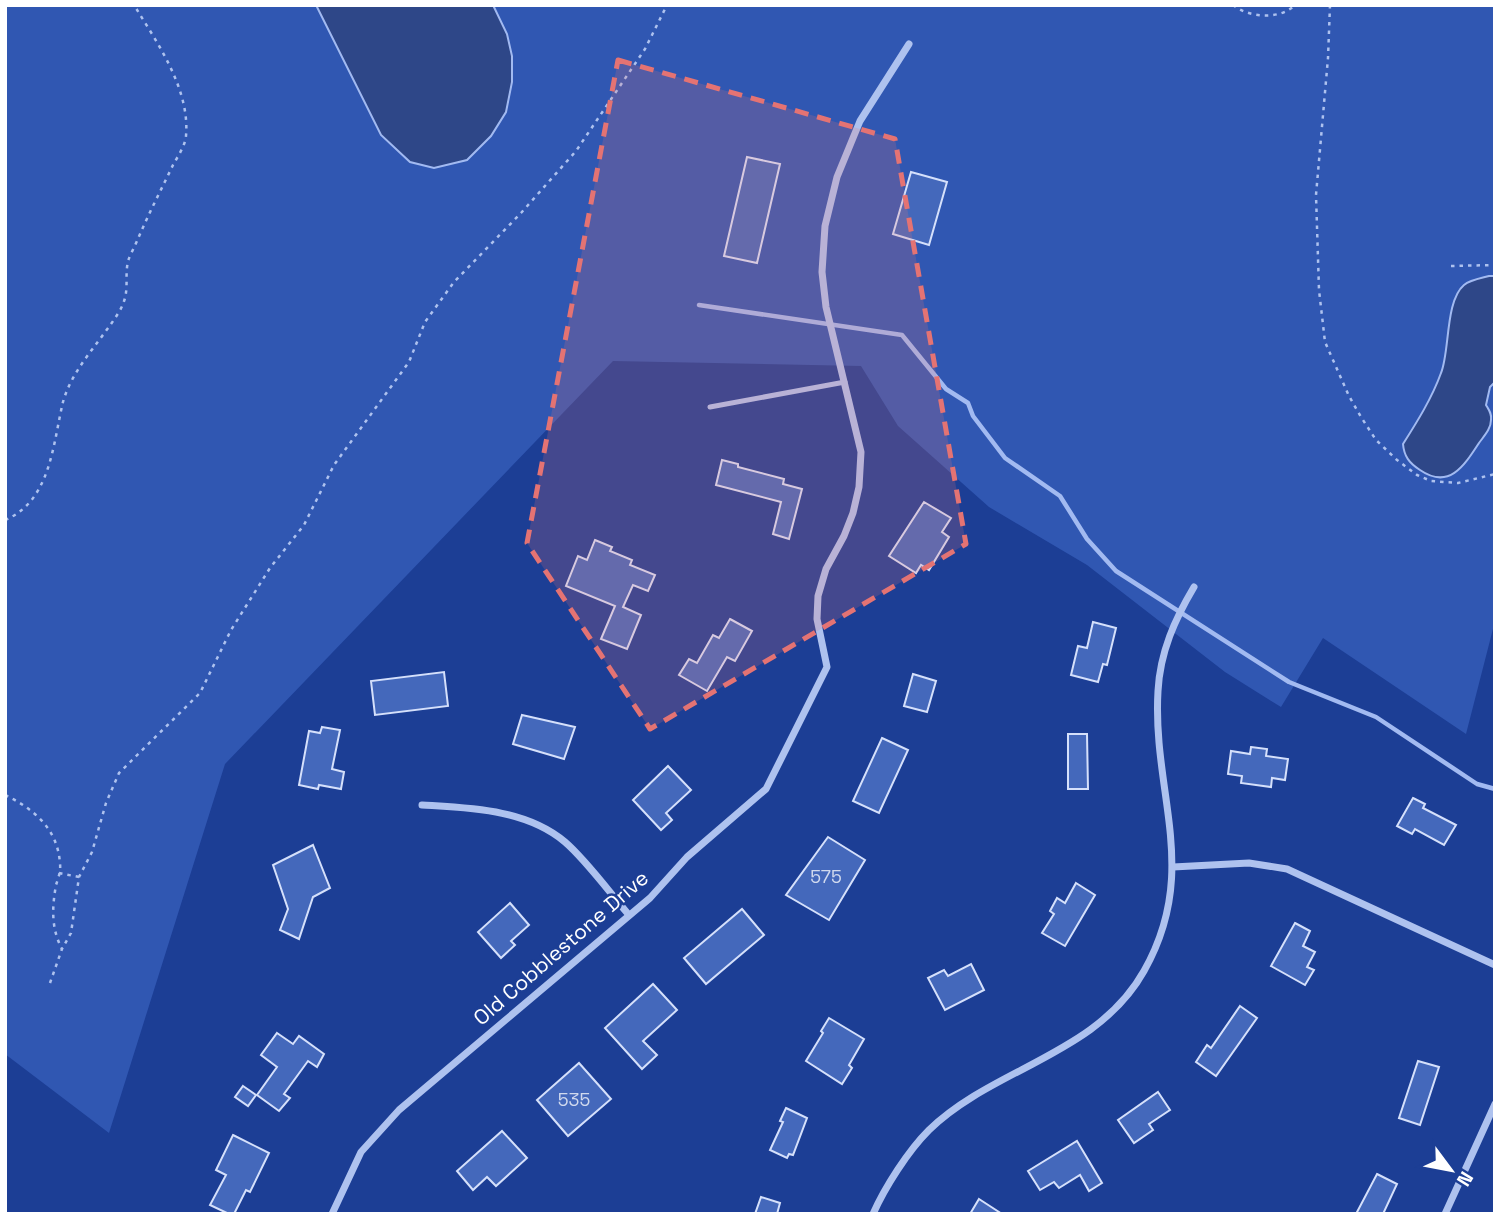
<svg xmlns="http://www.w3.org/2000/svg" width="1500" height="1219" font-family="'Space Grotesk',sans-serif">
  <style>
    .green { fill: #3057b2 }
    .water { fill: #2e4788; stroke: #a2baf1; stroke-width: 2 }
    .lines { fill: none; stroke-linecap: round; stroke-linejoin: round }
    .stream { stroke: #a2baf1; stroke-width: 4.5 }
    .building { fill: #4468bb; stroke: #d5e0fb; stroke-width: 2 }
    .path { stroke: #aec2ef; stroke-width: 2.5; stroke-dasharray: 3.5 5; stroke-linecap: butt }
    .lane { stroke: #aec2ef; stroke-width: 5 }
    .street { stroke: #aec2ef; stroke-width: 7 }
    .marked { fill: #e47373; fill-opacity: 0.2; stroke: #e47373; stroke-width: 5; stroke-dasharray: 14 9; stroke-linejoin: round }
    .labels { text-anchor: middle; stroke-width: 5; stroke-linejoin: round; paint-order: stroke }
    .number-label { font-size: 18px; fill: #d0d9ee }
    .street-label { font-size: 21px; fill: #fff; stroke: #1c3e95 }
  </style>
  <rect width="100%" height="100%" fill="#1c3e95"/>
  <path class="green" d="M 5,5 L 1495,5 L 1495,621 L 1466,734 L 1323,638 L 1281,707 L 1225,672 L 1087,565 L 989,507 L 898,426 L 861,366 L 613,361 L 225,764 L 109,1133 L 5,1054 Z"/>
  <g class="water">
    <path d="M 316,5 L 493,5 L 507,34 L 512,56 L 512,82 L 506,112 L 491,136 L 467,160 L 434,168 L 410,162 L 381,135 Z"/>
    <path d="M 1489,276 L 1495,276 L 1495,382 L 1490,387 L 1486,405 C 1489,410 1492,414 1491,420 C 1491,429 1484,436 1479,443 C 1464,466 1449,490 1420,470 C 1409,463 1404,456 1403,444 C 1417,422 1432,398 1441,373 C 1450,351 1445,301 1464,285 C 1470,280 1482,278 1489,276 Z"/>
  </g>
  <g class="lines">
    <path class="stream" d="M 699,305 L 902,335 L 946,389 L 968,403 L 973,416 L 1005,458 L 1060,496 L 1087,539 L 1116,571 L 1289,682 L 1376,717 L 1477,784 L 1495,789"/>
  </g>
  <g class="building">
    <path d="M 747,157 L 780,164 L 757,263 L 724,256 Z"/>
    <path d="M 911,172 L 947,182 L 929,245 L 893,234 Z"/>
    <path d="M 722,460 L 738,464 L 738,467 L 784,479 L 783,484 L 802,489 L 789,539 L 773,534 L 781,502 L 716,485 Z"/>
    <path d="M 924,502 L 951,518 L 942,532 L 949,537 L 929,570 L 921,565 L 916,573 L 889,556 Z"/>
    <path d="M 595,540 L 612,547 L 610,551 L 632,560 L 630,565 L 655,575 L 648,591 L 633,585 L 623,607 L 641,615 L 627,649 L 601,639 L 615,606 L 566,586 L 578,556 L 587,560 Z"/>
    <path d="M 730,619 L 752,631 L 735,661 L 727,657 L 707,691 L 679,675 L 689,659 L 697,663 L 713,635 L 719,638 Z"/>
    <path d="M 1093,622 L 1116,628 L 1107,665 L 1103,664 L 1098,682 L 1071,675 L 1078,646 L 1087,648 Z"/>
    <path d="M 444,672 L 448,706 L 375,715 L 371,681 Z"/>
    <path d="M 913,674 L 936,681 L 927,712 L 904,706 Z"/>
    <path d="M 522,715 L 575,727 L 564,759 L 513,744 Z"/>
    <path d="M 322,727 L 340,730 L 332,769 L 344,772 L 341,789 L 319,785 L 318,789 L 299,785 L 309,731 L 320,733 Z"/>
    <path d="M 1068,734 L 1087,734 L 1088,789 L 1068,789 Z"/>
    <path d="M 882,738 L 908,750 L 879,813 L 853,801 Z"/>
    <path d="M 1251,747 L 1267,749 L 1266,756 L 1288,759 L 1285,780 L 1272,778 L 1271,787 L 1241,783 L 1242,776 L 1228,774 L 1231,751 L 1250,754 Z"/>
    <path d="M 668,766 L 691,790 L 666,813 L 672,820 L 661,830 L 633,800 Z"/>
    <path d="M 1413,798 L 1425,804 L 1423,808 L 1456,825 L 1444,845 L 1415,829 L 1412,834 L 1397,826 Z"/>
    <path d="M 828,837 L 865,860 L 829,920 L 786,895 Z"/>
    <path d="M 313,845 L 330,888 L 313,897 L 299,939 L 280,930 L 288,909 L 273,865 Z"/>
    <path d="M 1076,883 L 1095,895 L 1065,946 L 1042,933 L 1054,914 L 1050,911 L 1057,898 L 1065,903 Z"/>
    <path d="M 510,903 L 529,925 L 511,941 L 515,945 L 501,958 L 478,932 Z"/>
    <path d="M 742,909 L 764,935 L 706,984 L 684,958 Z"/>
    <path d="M 1295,923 L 1310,931 L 1303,946 L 1315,952 L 1307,967 L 1314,970 L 1305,985 L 1271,966 Z"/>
    <path d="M 971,964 L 984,990 L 945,1010 L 928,978 L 944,970 L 948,976 Z"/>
    <path d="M 653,984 L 677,1010 L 643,1041 L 657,1055 L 642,1069 L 605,1028 Z"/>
    <path d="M 1240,1006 L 1257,1018 L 1216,1076 L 1196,1062 L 1207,1045 L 1211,1048 Z"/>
    <path d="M 829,1018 L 864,1039 L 849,1065 L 852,1068 L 842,1084 L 806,1061 L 823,1033 L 821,1031 Z"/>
    <path d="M 277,1033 L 293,1044 L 299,1036 L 324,1054 L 317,1067 L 308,1061 L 284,1094 L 290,1098 L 279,1111 L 257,1095 L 277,1067 L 261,1055 Z"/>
    <path d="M 1418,1061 L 1439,1067 L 1420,1125 L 1399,1118 Z"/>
    <path d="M 579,1063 L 611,1099 L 568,1136 L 537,1100 Z"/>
    <path d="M 243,1086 L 256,1095 L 248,1106 L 235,1097 Z"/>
    <path d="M 1158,1092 L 1170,1110 L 1149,1124 L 1153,1130 L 1134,1143 L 1118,1120 Z"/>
    <path d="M 786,1108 L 807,1118 L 793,1155 L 789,1154 L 787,1158 L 770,1150 L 783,1122 L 780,1121 Z"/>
    <path d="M 502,1131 L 527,1158 L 496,1186 L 487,1177 L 473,1190 L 457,1171 Z"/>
    <path d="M 233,1135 L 269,1153 L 250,1192 L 246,1190 L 234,1214 L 229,1214 L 210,1205 L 226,1175 L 216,1170 Z"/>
    <path d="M 1077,1141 L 1102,1183 L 1089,1191 L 1080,1175 L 1059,1188 L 1054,1182 L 1040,1190 L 1028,1171 Z"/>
    <path d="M 1377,1174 L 1397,1184 L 1383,1214 L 1356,1214 Z"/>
    <path d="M 761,1197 L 780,1203 L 777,1214 L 755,1214 Z"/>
    <path d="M 979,1199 L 1002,1214 L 970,1214 Z"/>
  </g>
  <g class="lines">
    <g class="path">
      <path d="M 1233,5 C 1249,18 1280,20 1295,5"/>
      <path d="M 1330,5 L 1328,58 L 1316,195 L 1319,290 L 1325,342 L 1349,396 L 1361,417 L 1376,440 L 1397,460 L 1417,475 L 1431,481 L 1458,483 L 1495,474"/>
      <path d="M 1451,266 L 1495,265"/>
      <path d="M 5,520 C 51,501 53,443 63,402 C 72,369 101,341 119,312 C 131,292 124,280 128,261 C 130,255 134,248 137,241 C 148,215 161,190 173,165 C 178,156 185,146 186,136 C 190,89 158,44 134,5"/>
      <path d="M 5,795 C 34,809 58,829 60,864 C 61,871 58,879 56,885 C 52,908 51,928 62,949"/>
      <path d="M 59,873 L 79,877"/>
      <path d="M 50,983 L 62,949 L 71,933 L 79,877 L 92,852 L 106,803 L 119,773 L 200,693 L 231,630 L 270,568 L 304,525 L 334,465 L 409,362 L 425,322 L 454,282 L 521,213 L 576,151 L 645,49 L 667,5"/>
    </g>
    <path class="lane" d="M 710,407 L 845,382"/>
    <g class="street">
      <path d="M 422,805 C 470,808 526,809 565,842 C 586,860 610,893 629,915"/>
      <path d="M 1173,867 L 1249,863 L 1287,869 L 1495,965"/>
      <path d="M 332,1214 L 361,1152 L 399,1110 L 650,898 L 687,857 L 766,789 L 827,667 L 817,619 L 818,596 L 826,569 L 844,536 L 853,513 L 859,487 L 861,452 L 826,307 L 822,272 L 825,226 L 837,177 L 860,121 L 909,44"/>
      <path d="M 873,1214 C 885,1187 908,1151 929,1130 C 994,1067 1097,1055 1144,971 C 1201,870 1152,794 1158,691 C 1160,652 1175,619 1194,587"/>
      <path d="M 1445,1214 L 1495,1104"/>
    </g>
  </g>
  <path class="marked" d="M 618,60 L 895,139 L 966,544 L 650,729 L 527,543 Z"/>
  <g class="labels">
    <g class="number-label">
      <text x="826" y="883">575</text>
      <text x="574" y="1106">535</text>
    </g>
    <g class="street-label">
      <text transform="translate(561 948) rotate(-41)" y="7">Old Cobblestone Drive</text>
    </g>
  </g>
  <rect width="1500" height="1219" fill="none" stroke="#ffffff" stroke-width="14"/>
  <g transform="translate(1451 1170) rotate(122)" stroke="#1c3e95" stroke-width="5" paint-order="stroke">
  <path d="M0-5L12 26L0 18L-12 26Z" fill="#ffffff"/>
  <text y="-10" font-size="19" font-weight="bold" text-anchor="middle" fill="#ffffff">N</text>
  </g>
</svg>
